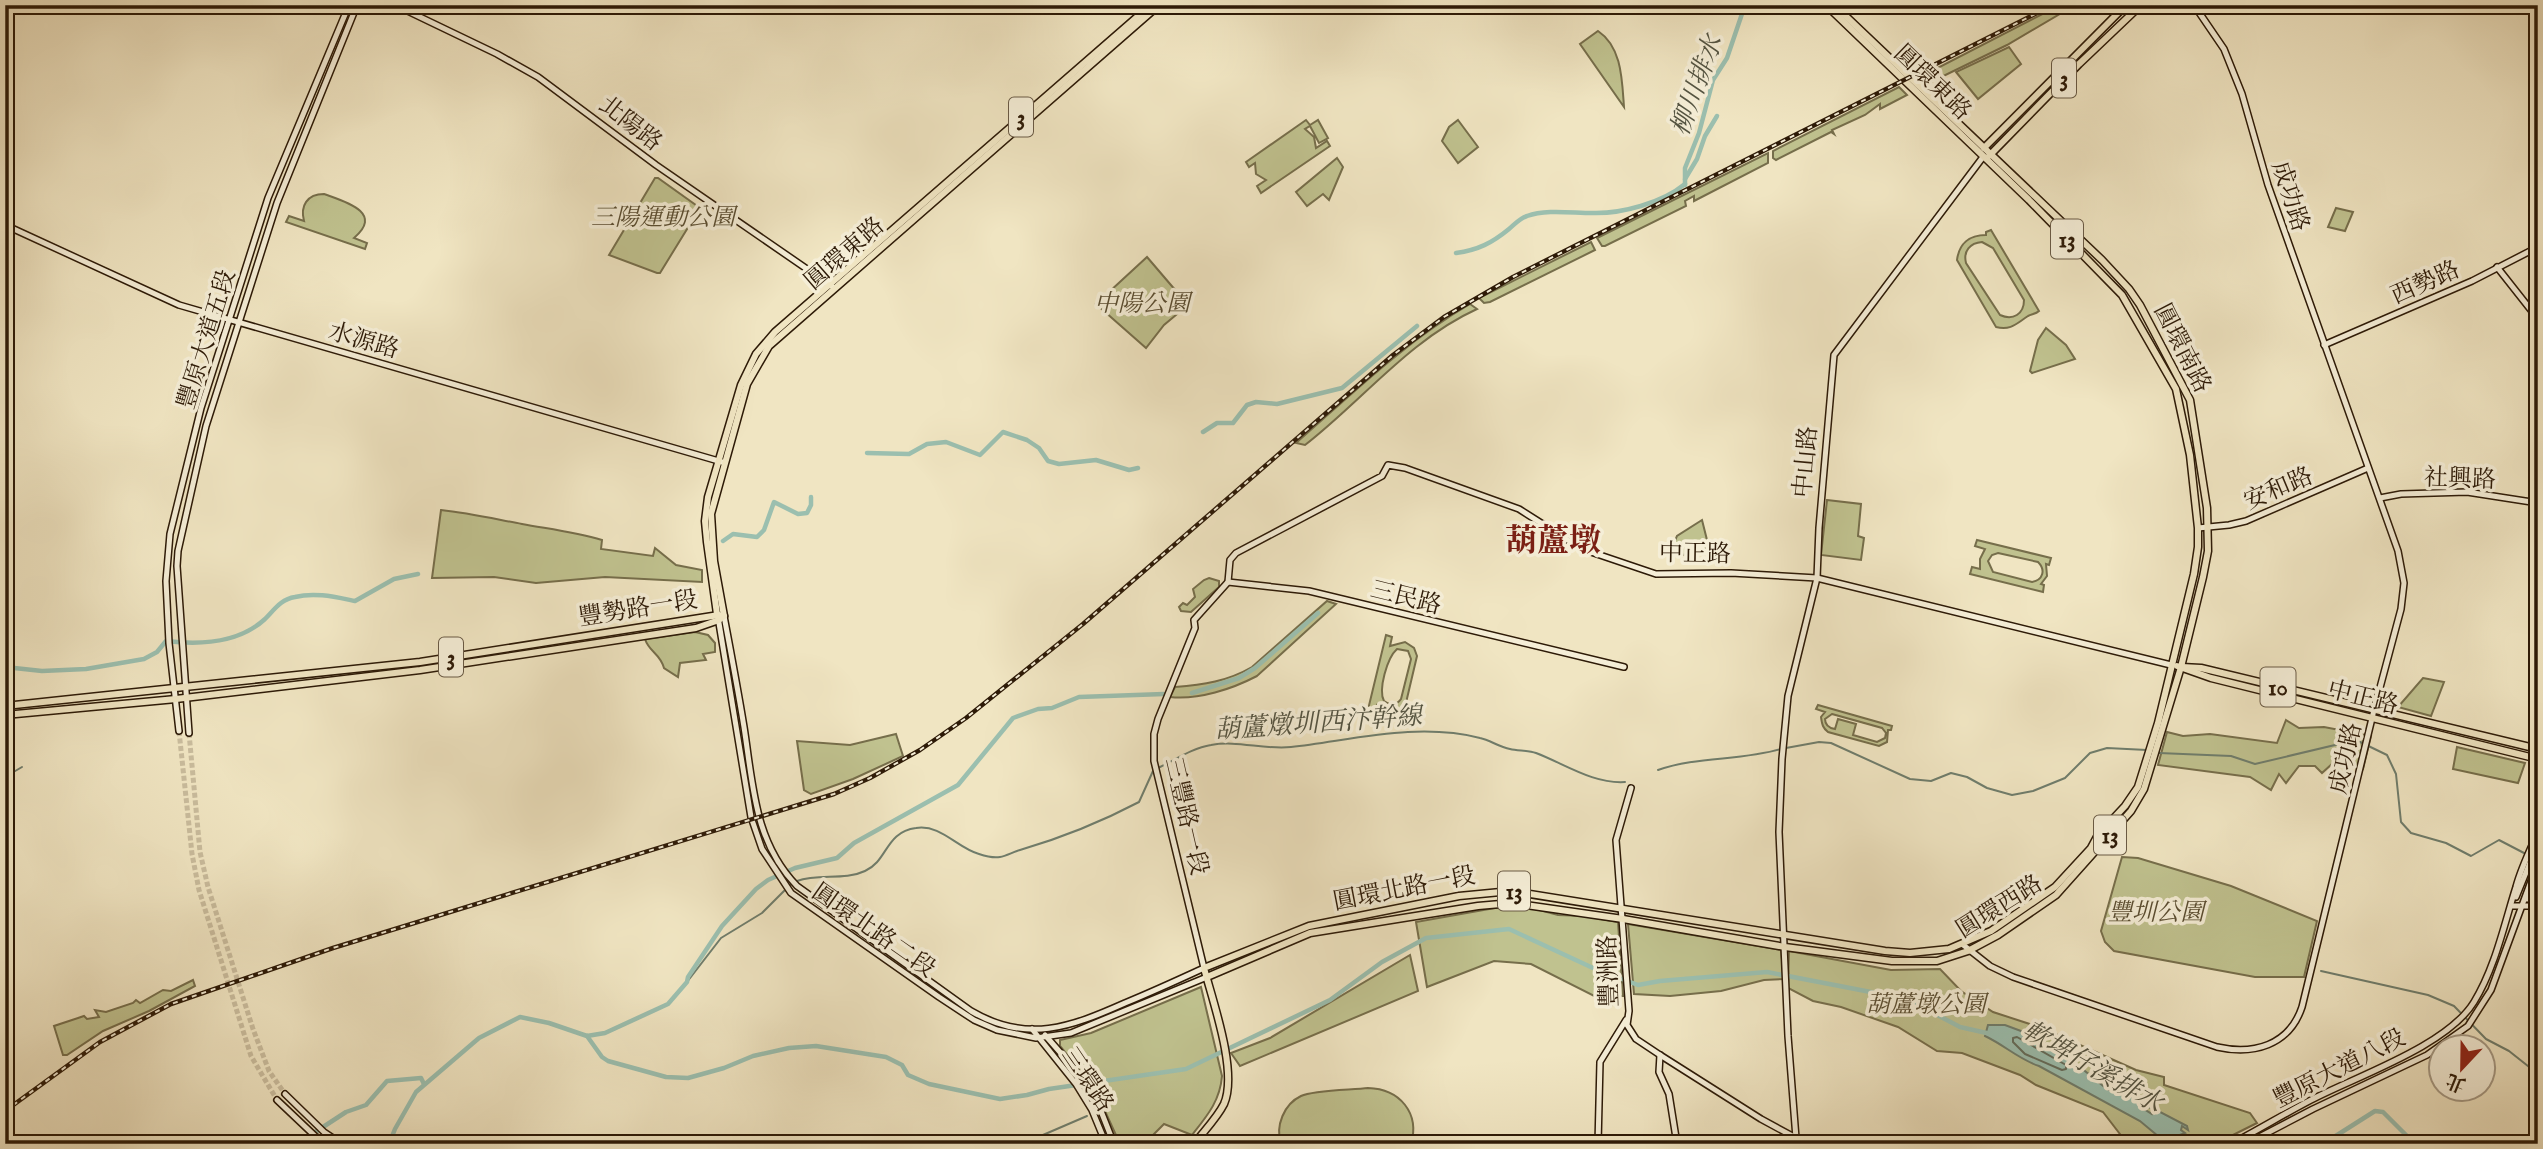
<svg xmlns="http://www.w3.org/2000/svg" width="2543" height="1149" font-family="'IM FELL English','Noto Serif TC',serif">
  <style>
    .green { fill: #c0c28f; stroke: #766e4b; stroke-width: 2; fill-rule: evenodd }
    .water { fill: #9bbfaf; stroke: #6f7d6c; stroke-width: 2 }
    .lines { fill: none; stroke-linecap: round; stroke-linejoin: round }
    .shore { stroke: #646c5b; stroke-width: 2 }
    .stream { stroke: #6f7d6c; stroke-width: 2 }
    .canal { stroke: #9bbfaf; stroke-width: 4.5 }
    .secondary-tunnel { stroke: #c9bc9d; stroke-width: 5; stroke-dasharray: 5 2.5; stroke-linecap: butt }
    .secondary-casing { stroke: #2d1a07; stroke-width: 8 }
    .primary-casing { stroke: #2d1a07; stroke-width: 9 }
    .secondary { stroke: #f5eed7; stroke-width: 5 }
    .primary { stroke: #f0e5c2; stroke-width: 6 }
    .rail-casing { stroke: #2d1a07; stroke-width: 4.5 }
    .rail { stroke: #f5eed7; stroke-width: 2; stroke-dasharray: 5; stroke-linecap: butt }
    .labels { text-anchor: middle; stroke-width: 7; stroke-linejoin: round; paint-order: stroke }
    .shield { fill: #f5eed7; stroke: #695a45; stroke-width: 2 }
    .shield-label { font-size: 23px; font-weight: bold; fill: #2d1a07 }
    .street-label { font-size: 24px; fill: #2d1a07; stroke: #f5eed7 }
    .park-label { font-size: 24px; font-style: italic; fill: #594c30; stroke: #f5eed7 }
    .water-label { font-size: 26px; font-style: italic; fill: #545442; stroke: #f5eed7 }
    .district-label { font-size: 32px; font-weight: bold; fill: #7a1f14; stroke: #f5eed7 }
  </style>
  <rect width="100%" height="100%" fill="#f0e5c2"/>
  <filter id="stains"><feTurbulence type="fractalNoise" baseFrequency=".00286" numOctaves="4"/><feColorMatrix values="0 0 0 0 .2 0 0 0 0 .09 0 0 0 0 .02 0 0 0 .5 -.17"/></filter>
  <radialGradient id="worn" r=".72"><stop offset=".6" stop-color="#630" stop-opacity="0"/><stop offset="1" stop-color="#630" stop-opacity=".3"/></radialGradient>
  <g class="green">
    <path d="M 2060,5 L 2075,5 L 2007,45 L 1927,84 L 1920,77 Z"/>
    <path d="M 1598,31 C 1622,47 1622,80 1624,107 L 1580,44 Z"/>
    <path d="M 2009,47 L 2021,64 L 1978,99 L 1956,72 Z"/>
    <path d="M 1899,87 L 1907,95 L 1880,109 L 1880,104 L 1865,115 L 1832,130 L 1834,134 L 1831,132 L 1776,160 L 1773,158 L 1773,151 Z"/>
    <path d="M 1306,120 L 1310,125 L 1318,120 L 1328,138 L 1319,143 L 1310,126 L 1305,129 L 1314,137 L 1316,148 L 1327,141 L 1330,146 L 1261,193 L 1257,186 L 1266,180 L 1256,174 L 1255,163 L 1249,167 L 1246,162 Z"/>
    <path d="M 1458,120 L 1478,147 L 1458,163 L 1442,141 L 1449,127 Z"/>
    <path d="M 1768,153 L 1768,163 L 1694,201 L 1694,196 L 1685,201 L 1686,206 L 1605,246 L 1602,246 L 1597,238 Z"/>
    <path d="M 1337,158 L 1343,167 L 1329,200 L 1323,194 L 1307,206 L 1296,192 Z"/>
    <path d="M 655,178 L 658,178 L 700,208 L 660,273 L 657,273 L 609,255 Z"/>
    <path d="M 324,194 C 343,201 385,212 354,238 L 367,243 L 365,249 L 286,222 L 289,216 L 304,221 C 300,206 307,194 324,194 Z"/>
    <path d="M 2336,208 L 2353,212 L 2345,231 L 2328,227 Z"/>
    <path d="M 1991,230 L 2039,311 C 2036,314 2032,314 2028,316 C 2017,323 2011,331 1996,327 L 1957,260 C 1959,244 1969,235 1986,235 L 1986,232 ZM 1982,242 L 1993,248 L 2024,300 C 2024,314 2013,321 2000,315 L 1966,263 C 1963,251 1970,243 1982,242 Z"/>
    <path d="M 1591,242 L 1595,250 L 1490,302 L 1484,303 L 1479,298 Z"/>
    <path d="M 1147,257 L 1188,305 L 1164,325 L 1146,348 L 1096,304 Z"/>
    <path d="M 1470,304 L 1477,309 C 1409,340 1363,400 1305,445 L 1296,443 C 1352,394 1405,342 1470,304 Z"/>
    <path d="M 2046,328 L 2066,345 L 2075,359 L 2032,373 L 2030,371 L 2038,340 Z"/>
    <path d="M 1827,500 L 1861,504 L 1858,536 L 1864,538 L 1861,560 L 1821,555 Z"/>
    <path d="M 441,510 C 469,513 495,519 522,524 C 549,529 575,532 602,540 L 601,549 L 653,556 L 655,548 L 676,565 L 702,570 L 702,582 L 605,577 L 536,583 L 494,577 L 432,578 Z"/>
    <path d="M 1702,520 L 1708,544 L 1703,554 L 1693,552 L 1684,555 L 1677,552 L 1673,546 L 1677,536 Z"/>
    <path d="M 1977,540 L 2051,558 L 2049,565 L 2046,564 L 2047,576 L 2041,584 L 2044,585 L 2043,592 L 1970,574 L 1972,567 L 1980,569 L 1980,559 L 1985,549 L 1975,546 ZM 1998,553 L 2038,562 C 2046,570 2043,580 2032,582 L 1993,572 L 1988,561 L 1992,555 Z"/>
    <path d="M 1209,578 L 1219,581 L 1219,587 L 1191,612 L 1181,611 L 1179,607 L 1183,603 L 1187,605 L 1195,597 L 1193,589 L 1204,580 Z"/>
    <path d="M 1327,601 L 1336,604 L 1257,676 C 1232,689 1199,700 1170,697 L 1175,687 C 1203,685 1228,681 1252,667 Z"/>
    <path d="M 695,632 L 708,635 L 715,643 L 715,652 L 703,654 L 706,660 L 680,663 L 678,677 L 664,668 C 660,653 649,652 645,639 Z"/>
    <path d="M 1386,635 L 1392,637 L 1390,646 L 1405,642 L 1414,648 L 1417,656 L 1405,707 L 1392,712 L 1377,705 L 1372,724 L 1365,722 ZM 1397,649 L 1408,651 L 1411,659 L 1401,699 C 1397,705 1390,706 1384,701 C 1378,690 1387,658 1397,649 Z"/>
    <path d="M 2423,678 L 2444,682 L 2431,716 L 2398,707 Z"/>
    <path d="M 1818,705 L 1892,726 L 1891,730 L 1888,730 L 1887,742 L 1879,746 L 1828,732 C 1823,728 1822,725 1821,717 L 1825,712 L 1816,709 ZM 1832,714 L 1882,728 L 1886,733 L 1885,738 L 1877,742 L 1853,735 L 1856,724 L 1838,719 L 1835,729 C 1829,728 1825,725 1825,719 Z"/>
    <path d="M 2286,720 L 2299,728 L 2324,727 L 2371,736 L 2363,769 L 2333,763 L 2322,773 L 2315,766 L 2299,766 L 2286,783 L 2279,774 L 2271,790 L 2250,777 L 2158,765 L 2167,732 L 2183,736 L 2210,734 L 2277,743 Z"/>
    <path d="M 896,734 L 903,756 L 853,779 L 811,794 L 804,790 L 797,741 L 850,745 Z"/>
    <path d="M 2457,747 L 2525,763 L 2518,783 L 2453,769 Z"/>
    <path d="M 2122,857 L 2138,858 L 2231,886 L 2317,921 L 2304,977 L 2255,977 L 2114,951 L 2105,942 L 2101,931 Z"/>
    <path d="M 1506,906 L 1532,908 L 1558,915 L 1584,916 L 1618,922 L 1623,996 L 1618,996 L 1612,1005 L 1531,964 L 1494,961 L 1427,987 L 1416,922 Z"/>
    <path d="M 1628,924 L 1781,950 L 1784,979 L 1764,980 L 1721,991 L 1670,996 L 1634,994 Z"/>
    <path d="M 1789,951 L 1891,970 L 1940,969 L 1961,991 L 1993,1012 L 2042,1028 L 2136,1070 L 2164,1077 L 2164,1085 L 2250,1113 L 2257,1123 L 2215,1144 L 2124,1144 L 2126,1142 L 2103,1112 L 2036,1085 L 2020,1075 L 1962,1053 L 1937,1051 L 1898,1027 L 1841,1007 L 1813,1001 L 1788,988 Z"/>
    <path d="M 1410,955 L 1418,991 L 1240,1066 L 1231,1053 L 1270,1038 Z"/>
    <path d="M 193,980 L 195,986 L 149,1011 L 103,1031 L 67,1055 L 63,1055 L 54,1026 L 84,1016 L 87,1019 L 99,1017 L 95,1010 L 106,1012 L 133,1003 L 136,1000 L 140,1003 L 163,990 L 171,991 Z"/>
    <path d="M 1201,987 L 1222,1076 C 1220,1101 1207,1116 1192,1135 L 1164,1124 L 1153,1135 L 1120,1144 L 1095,1089 L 1060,1046 L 1060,1040 L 1091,1033 Z"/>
    <path d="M 1368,1088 C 1400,1089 1420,1113 1411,1144 L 1281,1144 C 1275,1126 1284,1104 1301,1096 C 1314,1090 1352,1090 1368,1088 Z"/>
  </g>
  <path class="water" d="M 1988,1025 L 2005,1025 L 2029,1034 L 2063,1053 L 2107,1089 L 2123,1095 L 2134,1095 L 2153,1105 L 2151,1108 L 2142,1105 L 2144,1109 L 2152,1114 L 2156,1107 L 2160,1112 L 2187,1126 L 2188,1130 L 2182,1126 L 2181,1130 L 2185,1133 L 2164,1141 L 2140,1121 L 2039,1066 C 2018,1059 2006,1046 1985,1036 Z"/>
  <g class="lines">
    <path class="shore" d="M 2017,1037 L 2066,1065 L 2066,1069 L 2062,1070 L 2025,1054 L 2013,1042 L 2013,1038 Z"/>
    <g class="stream">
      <path d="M 1786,748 L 1819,742 L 1831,743 L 1910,779 L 1931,781 L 1951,773 L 1967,777 L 1987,788 L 2012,795 L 2033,791 L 2065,778 L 2090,753 L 2107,748 L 2147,750"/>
      <path d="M 2159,753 L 2231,756 L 2255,764 L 2356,740 L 2387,755 L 2396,774 L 2401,822 L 2411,833 L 2446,843 L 2471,856 L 2499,840 L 2524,853"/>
      <path d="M 1158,768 C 1175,760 1192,748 1211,745 C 1237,740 1264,750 1291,747 C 1353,740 1417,722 1480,738 C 1490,740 1499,747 1510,749 C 1518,751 1528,750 1536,753 C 1565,764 1593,784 1625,782"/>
      <path d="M 1658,770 C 1697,756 1741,761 1781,749"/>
      <path d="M 5,777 L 22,767"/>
      <path d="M 797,881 C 819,873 844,881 865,871 C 888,861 885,832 916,828 C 941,824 957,848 979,854 C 985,856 994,858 1000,857 C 1006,856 1013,852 1020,850 C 1061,838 1101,822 1139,802 L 1153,771"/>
      <path d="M 2321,971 L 2428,995 L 2454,1006 L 2486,1039 L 2509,1051 L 2538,1074"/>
      <path d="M 687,982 L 721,938 L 762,913 L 792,883"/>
      <path d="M 1022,1144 L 1087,1116"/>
    </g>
    <g class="canal">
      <path d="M 1685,179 L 1697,159 L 1705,136 L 1717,116"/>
      <path d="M 1685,185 L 1685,168 L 1699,133 L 1713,80 L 1727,58 L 1745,5"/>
      <path d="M 1456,253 C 1478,250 1492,243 1509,229 C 1515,224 1520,218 1527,216 C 1546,209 1572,213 1592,213 C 1621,214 1662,203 1685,184"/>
      <path d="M 1203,432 L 1217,423 L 1233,423 L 1247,405 L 1256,402 L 1277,404 L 1342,388 L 1417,326"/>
      <path d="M 867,453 L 909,454 L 927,444 L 946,442 L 980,455 L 1003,432 L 1027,440 L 1039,448 L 1048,461 L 1059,464 L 1096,460 L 1129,470 L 1138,468"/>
      <path d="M 723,541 L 733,534 L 757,537 L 764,530 L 774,502 L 798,514 L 807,513 L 811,505 L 811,497"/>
      <path d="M 5,667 L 42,671 L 86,669 L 144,659 L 157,652 L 166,641 C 199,645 239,643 265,619 C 274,610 281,599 295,597 C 315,592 335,597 355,601 L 394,579 L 418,574"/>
      <path d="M 1192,693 L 1239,678 L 1255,668 L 1318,613"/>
      <path d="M 587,1036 L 602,1057 L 608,1061 L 666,1077 L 688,1078 L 724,1068 L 753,1056 L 789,1048 L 816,1046 L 886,1057 L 902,1065 L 908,1075 L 929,1084 L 1000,1099 L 1027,1095 L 1049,1089 L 1186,1069 L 1330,1000 L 1382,962 L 1426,938 L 1509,929 L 1593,968 L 1638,985 L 1660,981 L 1767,972 L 1907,999 L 1960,1027 L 1991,1034"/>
      <path d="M 297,1144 L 346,1112 L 366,1105 L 387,1081 L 421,1078 L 424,1084"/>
      <path d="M 389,1144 L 395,1129 L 416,1092 L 479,1038 L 520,1017 L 549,1023 L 587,1036 L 605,1033 L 668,1004 L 687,982 L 688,977 L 722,926 L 756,889 L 768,880 L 795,868 L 837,858 L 854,843 L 958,785 L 1013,718 L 1038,709 L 1052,708 L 1079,697 L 1164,694"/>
      <path d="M 2323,1144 L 2375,1111 L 2383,1112 L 2415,1144"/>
    </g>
    <g class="secondary-tunnel">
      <path d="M 179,731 L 192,854 L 199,890 L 251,1056 L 277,1100"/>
      <path d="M 189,733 L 200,852 L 208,887 L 253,1029 L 269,1071 L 285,1094"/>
    </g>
    <g class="secondary-casing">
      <g id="secondary">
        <path d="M 395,5 L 497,54 L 538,77 L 656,165 L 833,287"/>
        <path d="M 5,225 L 179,305 L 722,462"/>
        <path d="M 2497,267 L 2538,319"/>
        <path d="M 2324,345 L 2472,281 L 2538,247"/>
        <path d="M 2380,498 L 2401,494 L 2467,492 L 2538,503"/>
        <path d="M 2198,528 L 2229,525 L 2246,521 L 2368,468"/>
        <path d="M 1228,582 L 1309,591 L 1624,667"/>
        <path d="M 724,616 C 731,653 738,690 744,727 C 753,784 754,842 797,886 L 971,1011 C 1027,1044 1071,1027 1125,1003 C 1152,992 1178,980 1204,968 L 1154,761 L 1154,734 L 1158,719 L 1195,628 L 1194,620 L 1228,582 L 1230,560 L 1236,553 L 1382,476 L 1388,465 L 1405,468 L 1519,509 L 1582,549 L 1656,574 L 1731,573 L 1817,578 L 2171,665"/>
        <path d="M 718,617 L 751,817 L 762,849 L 791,893 L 939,997 L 974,1020 L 997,1030 L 1036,1038 L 1071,1033 L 1207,977"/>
        <path d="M 179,731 L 169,643 L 166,581 L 170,534 L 201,408 L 268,198 L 349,5"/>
        <path d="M 189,733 L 177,566 L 178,551 L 206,426 L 277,203 L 357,5"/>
        <path d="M 1631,788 L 1616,840 L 1629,1011 L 1627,1025 L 1636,1039 L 1660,1055 L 1761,1119 L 1796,1138 L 1802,1144"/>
        <path d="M 2516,897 L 2538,843"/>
        <path d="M 2527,899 L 2538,875"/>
        <path d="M 2511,906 L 2538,906"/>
        <path d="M 1962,944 L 1990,966 L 2013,977 L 2217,1047 C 2253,1055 2289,1046 2302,1007 L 2374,710 L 2401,609 L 2404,583 L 2398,551 L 2268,185 L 2242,94 L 2224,49 L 2194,5"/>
        <path d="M 1032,1029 L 1076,1084 L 1092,1110 L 1106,1144"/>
        <path d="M 1045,1035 L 1072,1066 L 1099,1106 L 1114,1144"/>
        <path d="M 1660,1055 L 1659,1072 L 1669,1094 L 1677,1144"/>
        <path d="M 285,1094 L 324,1132 L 342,1144"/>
        <path d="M 277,1100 L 315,1136 L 326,1144"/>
        <path d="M 1796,1138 L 1788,1036 L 1779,832 L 1782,759 L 1788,696 L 1817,578 L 1819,528 L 1834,355 L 1983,157"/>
        <path d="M 1598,1144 L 1600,1062 L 1626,1020"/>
        <path d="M 2231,1144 C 2258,1130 2284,1114 2311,1100 C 2357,1076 2447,1046 2474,1002 C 2495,968 2504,925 2516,887 C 2521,868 2530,850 2538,832"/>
        <path d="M 2246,1144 L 2313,1109 L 2427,1055 L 2468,1026 L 2491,990 L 2538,862"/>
      </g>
    </g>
    <g class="primary-casing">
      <g id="primary">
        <path d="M 1984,148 L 2126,5"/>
        <path d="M 1989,156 L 2079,64 L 2141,5"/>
        <path d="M 717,614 L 707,542 L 705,521 L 708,497 L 741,385 L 756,354 L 775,332 L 1151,5"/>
        <path d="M 724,616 L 714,561 L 711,514 L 747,384 L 769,346 L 1159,5"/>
        <path d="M 2177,666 L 2211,678 L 2538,759"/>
        <path d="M 2182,667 L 2201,668 L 2538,749"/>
        <path d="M 5,706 L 420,662 L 719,615"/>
        <path d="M 5,715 L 176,699 L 420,670 L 696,628 L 719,620 L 724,616"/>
        <path d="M 1207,977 L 1310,933 L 1478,906 L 1512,903 L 1623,919 L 1785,947 L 1892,961 L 1937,961 L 1968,951 L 1998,935 L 2056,895 L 2131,811 L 2144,789 L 2181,667 L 2203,577 L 2208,551 L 2207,508 L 2190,400 L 2140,305 L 2129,289 L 2102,260 L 1834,5"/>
        <path d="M 1194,1144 C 1204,1131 1217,1118 1224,1104 C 1238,1072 1213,1002 1204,968 L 1309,926 L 1459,896 L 1511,891 L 1885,951 L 1910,953 L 1949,949 L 1991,931 L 2055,887 L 2091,848 L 2098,835 L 2125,806 L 2138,787 L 2158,723 L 2194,574 L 2198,547 L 2198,528 L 2190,455 L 2176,389 L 2122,295 L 2029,200 L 1826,5"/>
      </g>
    </g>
    <use href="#secondary" class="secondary"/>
    <use href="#primary" class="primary"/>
    <g class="rail-casing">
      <path id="rail" d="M 5,1111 L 100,1042 L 171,1004 L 333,948 L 834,794 L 870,778 L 920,750 L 966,718 L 1083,624 L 1393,355 L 1444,317 L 1513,277 L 2053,5"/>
    </g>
    <use href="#rail" class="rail"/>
  </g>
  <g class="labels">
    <g class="shield">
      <rect x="2052" y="58.5" width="24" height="39" rx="5"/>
      <rect x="1009" y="97.5" width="24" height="39" rx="5"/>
      <rect x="2051" y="219.5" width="32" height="39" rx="5"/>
      <rect x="439" y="637.5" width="24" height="39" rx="5"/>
      <rect x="2260.5" y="667.5" width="35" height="39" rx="5"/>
      <rect x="2094" y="815.5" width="32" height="39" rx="5"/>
      <rect x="1498" y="871.5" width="32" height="39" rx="5"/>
    </g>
    <g class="shield-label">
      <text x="2064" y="86">3</text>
      <text x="1021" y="125">3</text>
      <text x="2067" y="247">13</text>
      <text x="451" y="665">3</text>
      <text x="2278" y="695">10</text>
      <text x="2110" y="843">13</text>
      <text x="1514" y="899">13</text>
    </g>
    <g class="street-label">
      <text transform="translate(1933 82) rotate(44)" y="8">圓環東路</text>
      <text transform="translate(631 123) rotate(38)" y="8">北陽路</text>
      <text transform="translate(2291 196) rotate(72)" y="8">成功路</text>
      <text transform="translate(844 253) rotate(-41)" y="8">圓環東路</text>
      <text transform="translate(2425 282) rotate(-24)" y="8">西勢路</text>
      <text transform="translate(206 339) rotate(-73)" y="8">豐原大道五段</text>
      <text transform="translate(364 340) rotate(16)" y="8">水源路</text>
      <text transform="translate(2183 348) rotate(63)" y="8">圓環南路</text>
      <text transform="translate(1805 462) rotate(-85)" y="8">中山路</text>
      <text transform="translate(2460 478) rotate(2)" y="8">社興路</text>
      <text transform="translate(2278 488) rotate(-23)" y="8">安和路</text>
      <text transform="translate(1695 553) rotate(1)" y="8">中正路</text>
      <text transform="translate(1406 597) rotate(14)" y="8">三民路</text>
      <text transform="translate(638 608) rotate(-9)" y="8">豐勢路一段</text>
      <text transform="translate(2363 697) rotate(14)" y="8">中正路</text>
      <text transform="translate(2345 758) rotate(-77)" y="8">成功路</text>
      <text transform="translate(1187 816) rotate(77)" y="8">三豐路一段</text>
      <text transform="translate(1404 888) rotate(-11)" y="8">圓環北路一段</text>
      <text transform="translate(1999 906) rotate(-32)" y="8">圓環西路</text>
      <text transform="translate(874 930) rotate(35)" y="8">圓環北路二段</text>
      <text transform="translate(1608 971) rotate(-92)" y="8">豐洲路</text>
      <text transform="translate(2339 1068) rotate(-27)" y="8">豐原大道八段</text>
      <text transform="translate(1088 1079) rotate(56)" y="8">三環路</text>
    </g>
    <g class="park-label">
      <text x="663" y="225">三陽運動公園</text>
      <text x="1142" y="311">中陽公園</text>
      <text x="2156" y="920">豐圳公園</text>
      <text x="1926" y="1012">葫蘆墩公園</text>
    </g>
    <g class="water-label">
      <text transform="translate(1696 85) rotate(-70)" y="9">柳川排水</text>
      <text transform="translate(1318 722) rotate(-4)" y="9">葫蘆燉圳西汴幹線</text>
      <text transform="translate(2093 1066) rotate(30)" y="9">軟埤仔溪排水</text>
    </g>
    <g class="district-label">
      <text x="1553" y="551">葫蘆墩</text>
    </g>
  </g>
  <rect width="2543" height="1149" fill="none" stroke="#f0e5c2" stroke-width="28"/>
  <rect x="7" y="7" width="2529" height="1135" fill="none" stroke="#2d1a07" stroke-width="3.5"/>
  <rect x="14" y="14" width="2515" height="1121" fill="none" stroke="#2d1a07" stroke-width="2"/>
  <g transform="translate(2462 1068) rotate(202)"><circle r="33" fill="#f5eed7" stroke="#a59984" stroke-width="2"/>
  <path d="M0-5L12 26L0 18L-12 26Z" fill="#8f2418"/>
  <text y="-10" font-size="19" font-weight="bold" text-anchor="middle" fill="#2d1a07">北</text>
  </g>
  <rect width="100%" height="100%" filter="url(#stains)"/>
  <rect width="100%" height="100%" fill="url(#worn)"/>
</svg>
